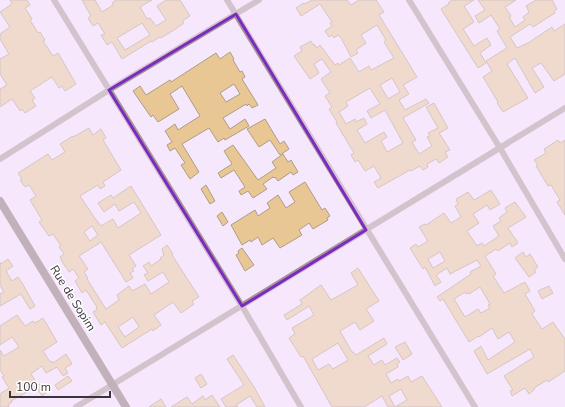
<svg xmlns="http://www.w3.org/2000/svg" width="565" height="407" font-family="'Nunito Sans',sans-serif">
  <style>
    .building { fill: #e9c794; stroke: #ae9d85; fill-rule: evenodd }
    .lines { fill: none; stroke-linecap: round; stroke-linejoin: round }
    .street { stroke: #a69795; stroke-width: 6 }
    .secondary { stroke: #836e6b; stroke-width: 8 }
    .marked { fill: none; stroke: #7b2cbf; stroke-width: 3; stroke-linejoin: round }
    .labels { text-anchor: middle; stroke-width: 3; stroke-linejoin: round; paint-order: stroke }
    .street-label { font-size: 12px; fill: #3a343e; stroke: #fff }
  </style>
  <rect width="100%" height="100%" fill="#f5e7fc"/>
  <g class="building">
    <path d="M 10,0 L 27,0 L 30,5 L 25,8 L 32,19 L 30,20 L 38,33 L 40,32 L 45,40 L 43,41 L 53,56 L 58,53 L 76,84 L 65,91 L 62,86 L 59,88 L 52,77 L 30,91 L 35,98 L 32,100 L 36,106 L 25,113 L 22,109 L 20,111 L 12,99 L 0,107 L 0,89 L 7,85 L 0,74 L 0,59 L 9,54 L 0,39 L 0,34 L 10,27 L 0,12 L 12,4 Z"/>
    <path d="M 82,0 L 95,0 L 102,12 L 113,5 L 112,3 L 116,0 L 152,0 L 140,7 L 147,19 L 150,18 L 156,26 L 166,20 L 157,6 L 166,0 L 180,0 L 190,16 L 182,21 L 184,23 L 174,30 L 161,38 L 160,37 L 152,42 L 151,41 L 122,59 L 112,42 L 107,45 L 101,35 L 105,34 L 98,23 L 93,26 L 88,18 L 91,16 ZM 142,23 L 150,35 L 125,50 L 117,38 Z"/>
    <path d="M 312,0 L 347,0 L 351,5 L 359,0 L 376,0 L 384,12 L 379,15 L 417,77 L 403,85 L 409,94 L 399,100 L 405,110 L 426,99 L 429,103 L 403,118 L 416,140 L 412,142 L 419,154 L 432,146 L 427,137 L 430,136 L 428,133 L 438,128 L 426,107 L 434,103 L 448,128 L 439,133 L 450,150 L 445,152 L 448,157 L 439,163 L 436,159 L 427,164 L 428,167 L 423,170 L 420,166 L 411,171 L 410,170 L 378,188 L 374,182 L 381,178 L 374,166 L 365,171 L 358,160 L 355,162 L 351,155 L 354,153 L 336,123 L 337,122 L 329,109 L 332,107 L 325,96 L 330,93 L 321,79 L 331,72 L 322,59 L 314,64 L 319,73 L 310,79 L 294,56 L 302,51 L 300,47 L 311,41 L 313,45 L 314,44 L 317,48 L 320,45 L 335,65 L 338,63 L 339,65 L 350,58 L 359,72 L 369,66 L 371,70 L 394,58 L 384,42 L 386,40 L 377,25 L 361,35 L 366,43 L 356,50 L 358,53 L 351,57 L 341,38 L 338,35 L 334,38 L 332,35 L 329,37 L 325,31 L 332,26 L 330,23 L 332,22 L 320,4 L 301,16 L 296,8 L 304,3 L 305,4 ZM 392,78 L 400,92 L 388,99 L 380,85 ZM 370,88 L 380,104 L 367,111 L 371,118 L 385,110 L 403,143 L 387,152 L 381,141 L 387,137 L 384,132 L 365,143 L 357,130 L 367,124 L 364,118 L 356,122 L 355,119 L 346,124 L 339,112 L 348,106 L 346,102 Z"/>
    <path d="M 452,0 L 474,0 L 464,6 L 474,22 L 463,29 L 474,46 L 487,38 L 491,45 L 480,53 L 486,63 L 478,68 L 441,9 L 449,4 L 448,3 Z"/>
    <path d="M 478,0 L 516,0 L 505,7 L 511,16 L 509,17 L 515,27 L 525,20 L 523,17 L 529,12 L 526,6 L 536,0 L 552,0 L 557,9 L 554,11 L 555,13 L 533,27 L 530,24 L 510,37 L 517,48 L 528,43 L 552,27 L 554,31 L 565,24 L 565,74 L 554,81 L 541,63 L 532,68 L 544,87 L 535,93 L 515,58 L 507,64 L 528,98 L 503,112 L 497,103 L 498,102 L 483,77 L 492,71 L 486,61 L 507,48 L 497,31 L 500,29 L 491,15 L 479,23 L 475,16 L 485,10 Z"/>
    <path d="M 230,52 L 234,59 L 233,60 L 240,72 L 242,71 L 245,77 L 242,79 L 258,105 L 252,108 L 249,104 L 247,106 L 246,104 L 223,118 L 230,129 L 245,119 L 249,126 L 225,140 L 224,138 L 218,142 L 209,128 L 182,144 L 199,172 L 190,179 L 181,165 L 185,163 L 175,148 L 170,151 L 167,145 L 172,142 L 165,131 L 175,124 L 178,130 L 200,116 L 182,86 L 170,94 L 179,109 L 158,122 L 153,115 L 151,117 L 133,91 L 140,86 L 146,95 L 170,80 L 171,82 L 216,53 L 220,59 ZM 234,84 L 240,94 L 226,102 L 220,93 Z"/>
    <path d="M 265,119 L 280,144 L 284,141 L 289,149 L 280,155 L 270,140 L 259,147 L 247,129 Z"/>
    <path d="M 89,128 L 93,135 L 101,129 L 106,138 L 103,140 L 121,170 L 103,182 L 105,186 L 100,189 L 98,185 L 80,196 L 94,217 L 101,226 L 113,219 L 118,228 L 141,213 L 134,202 L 119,211 L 115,204 L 104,212 L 98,203 L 111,195 L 113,198 L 131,186 L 161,235 L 129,255 L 136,266 L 132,269 L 134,271 L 130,273 L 133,278 L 126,282 L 101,242 L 79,256 L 88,269 L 84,272 L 88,278 L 87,279 L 106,309 L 119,300 L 117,295 L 129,286 L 132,291 L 145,284 L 151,294 L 169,282 L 163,272 L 148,281 L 144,275 L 148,273 L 143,266 L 149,262 L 151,266 L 161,259 L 160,258 L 164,255 L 162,249 L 167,245 L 173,254 L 172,255 L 199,297 L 192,301 L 194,304 L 181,313 L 173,302 L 154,315 L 161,325 L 153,331 L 152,329 L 122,348 L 105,322 L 101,325 L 93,312 L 97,310 L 96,308 L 97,307 L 86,290 L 82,293 L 75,281 L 79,278 L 73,269 L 69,272 L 61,260 L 62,260 L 60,257 L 64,254 L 59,247 L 61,246 L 53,234 L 49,236 L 39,222 L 42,220 L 30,200 L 36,196 L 29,185 L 25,187 L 20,180 L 22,179 L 18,173 L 48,154 L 52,160 L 65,152 L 60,144 L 73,136 L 73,137 ZM 92,226 L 98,235 L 90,241 L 84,232 ZM 133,317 L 139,327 L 125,337 L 118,327 Z"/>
    <path d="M 558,140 L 560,143 L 565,140 L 565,215 L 557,202 L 560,200 L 551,185 L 548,186 L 536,166 L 538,165 L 534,160 L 546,153 L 544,149 Z"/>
    <path d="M 233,145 L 258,180 L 276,168 L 272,162 L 283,154 L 288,162 L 291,160 L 298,172 L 293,175 L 291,172 L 278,181 L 275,177 L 274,178 L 273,177 L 263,184 L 267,189 L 253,198 L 248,191 L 241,195 L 239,191 L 245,187 L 234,170 L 221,178 L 218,173 L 232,164 L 224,151 Z"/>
    <path d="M 305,182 L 322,210 L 325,208 L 330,216 L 327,218 L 328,220 L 313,229 L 309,223 L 299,230 L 302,235 L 280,248 L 273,238 L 262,245 L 258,237 L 251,242 L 250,240 L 242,245 L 231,225 L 255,210 L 258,216 L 270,208 L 267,203 L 278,195 L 286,208 L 295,202 L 289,192 Z"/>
    <path d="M 206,185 L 215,201 L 210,204 L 201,189 Z"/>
    <path d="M 491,190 L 500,204 L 490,210 L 487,205 L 473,214 L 479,223 L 467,231 L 477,246 L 482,243 L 484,246 L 499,236 L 493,226 L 501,221 L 499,218 L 507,212 L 505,208 L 515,202 L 526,217 L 508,228 L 518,243 L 512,247 L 510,243 L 498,251 L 496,249 L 485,256 L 496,274 L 493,276 L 504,293 L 525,282 L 530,291 L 525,294 L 535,311 L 532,314 L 542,329 L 553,322 L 565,339 L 565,371 L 548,382 L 547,380 L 534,388 L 535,389 L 529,394 L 525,388 L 512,396 L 510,391 L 513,390 L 504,376 L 534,357 L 530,349 L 487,374 L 474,351 L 481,346 L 488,360 L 515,342 L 509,332 L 498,339 L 492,328 L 479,337 L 478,336 L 469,342 L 443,299 L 440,301 L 437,297 L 471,274 L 470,272 L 481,266 L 477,260 L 450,274 L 447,268 L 436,275 L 441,282 L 435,286 L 425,267 L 423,269 L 410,248 L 416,244 L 418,247 L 428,241 L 419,227 L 425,224 L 426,225 L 444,213 L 451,223 L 461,217 L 455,206 L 458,204 L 456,199 L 468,192 L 474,200 ZM 440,252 L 445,261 L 433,268 L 428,259 ZM 480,287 L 490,304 L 488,305 L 490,308 L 481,313 L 478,309 L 465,317 L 454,299 L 465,292 L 466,294 L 469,293 L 469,294 Z"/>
    <path d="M 222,212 L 228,222 L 223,226 L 217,216 Z"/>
    <path d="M 242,248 L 254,265 L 245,271 L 236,255 L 239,253 L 238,251 Z"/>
    <path d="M 523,252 L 526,257 L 530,254 L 538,267 L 534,270 L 536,272 L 529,277 L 515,258 Z"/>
    <path d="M 8,259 L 13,266 L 6,271 L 12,281 L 18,277 L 22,283 L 35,306 L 30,309 L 21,294 L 0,306 L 0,294 L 4,292 L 0,285 L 0,262 L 1,264 Z"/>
    <path d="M 358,268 L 379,301 L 366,309 L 374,321 L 360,330 L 355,322 L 340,331 L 352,352 L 353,352 L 356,355 L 384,338 L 387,344 L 368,356 L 374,365 L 382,360 L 385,365 L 397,358 L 400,362 L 397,364 L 398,367 L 386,374 L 391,383 L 398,379 L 399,381 L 408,376 L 411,382 L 422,376 L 442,407 L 388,407 L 382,396 L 364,407 L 332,407 L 303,356 L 301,357 L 289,338 L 295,334 L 292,328 L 314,315 L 309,306 L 287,320 L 284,315 L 302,304 L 300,300 L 321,285 L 331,300 L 358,285 L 351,273 ZM 338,343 L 348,360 L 333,369 L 329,364 L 318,370 L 312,359 ZM 401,389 L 407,400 L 395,407 L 389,396 Z"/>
    <path d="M 549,286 L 553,293 L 542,299 L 538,291 Z"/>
    <path d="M 17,315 L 25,326 L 33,321 L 35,323 L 43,318 L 57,342 L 43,351 L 50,362 L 52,361 L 53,363 L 66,354 L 72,364 L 65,368 L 68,373 L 63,376 L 57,367 L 46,373 L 42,366 L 31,374 L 38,385 L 40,384 L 46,393 L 42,396 L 36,387 L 11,401 L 12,402 L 8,405 L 9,407 L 0,407 L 0,394 L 9,388 L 2,377 L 4,376 L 0,370 L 0,350 L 4,356 L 19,347 L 12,337 L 0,345 L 0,326 Z"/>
    <path d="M 405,342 L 412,354 L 403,360 L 395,347 Z"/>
    <path d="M 233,355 L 254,387 L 265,407 L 257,407 L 250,396 L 236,405 L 238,407 L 226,407 L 221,399 L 244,385 L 227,359 Z"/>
    <path d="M 201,374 L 207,384 L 201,388 L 195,378 Z"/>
    <path d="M 68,376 L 72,381 L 58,390 L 55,385 Z"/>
    <path d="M 212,395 L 220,407 L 171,407 L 187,397 L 192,404 L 203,396 L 205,400 Z"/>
    <path d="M 161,399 L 166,407 L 149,407 Z"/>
  </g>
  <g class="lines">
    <g class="street">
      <path d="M 54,0 L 242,306 L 301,407"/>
      <path d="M 227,0 L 475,407"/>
      <path d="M 409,0 L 500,148 L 565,259"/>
      <path d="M 0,159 L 109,90 L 259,0"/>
      <path d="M 76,407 L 565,108"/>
    </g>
    <path class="secondary" d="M 0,201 L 126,407"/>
  </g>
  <path d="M0 0H565V407H0ZM 236,14 L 366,230 L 242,306 L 109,90 Z" fill="#f5e7fc" fill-opacity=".55" fill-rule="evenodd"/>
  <path class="marked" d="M 236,14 L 366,230 L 242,306 L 109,90 Z"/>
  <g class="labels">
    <g class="street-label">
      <text transform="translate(73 298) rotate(58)" y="4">Rue de Sopim</text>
    </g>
  </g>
  <path d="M10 391v6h100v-6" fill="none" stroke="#3a343e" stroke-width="2"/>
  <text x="16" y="391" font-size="12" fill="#3a343e" stroke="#ffffff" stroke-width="3" paint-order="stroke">100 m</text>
</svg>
